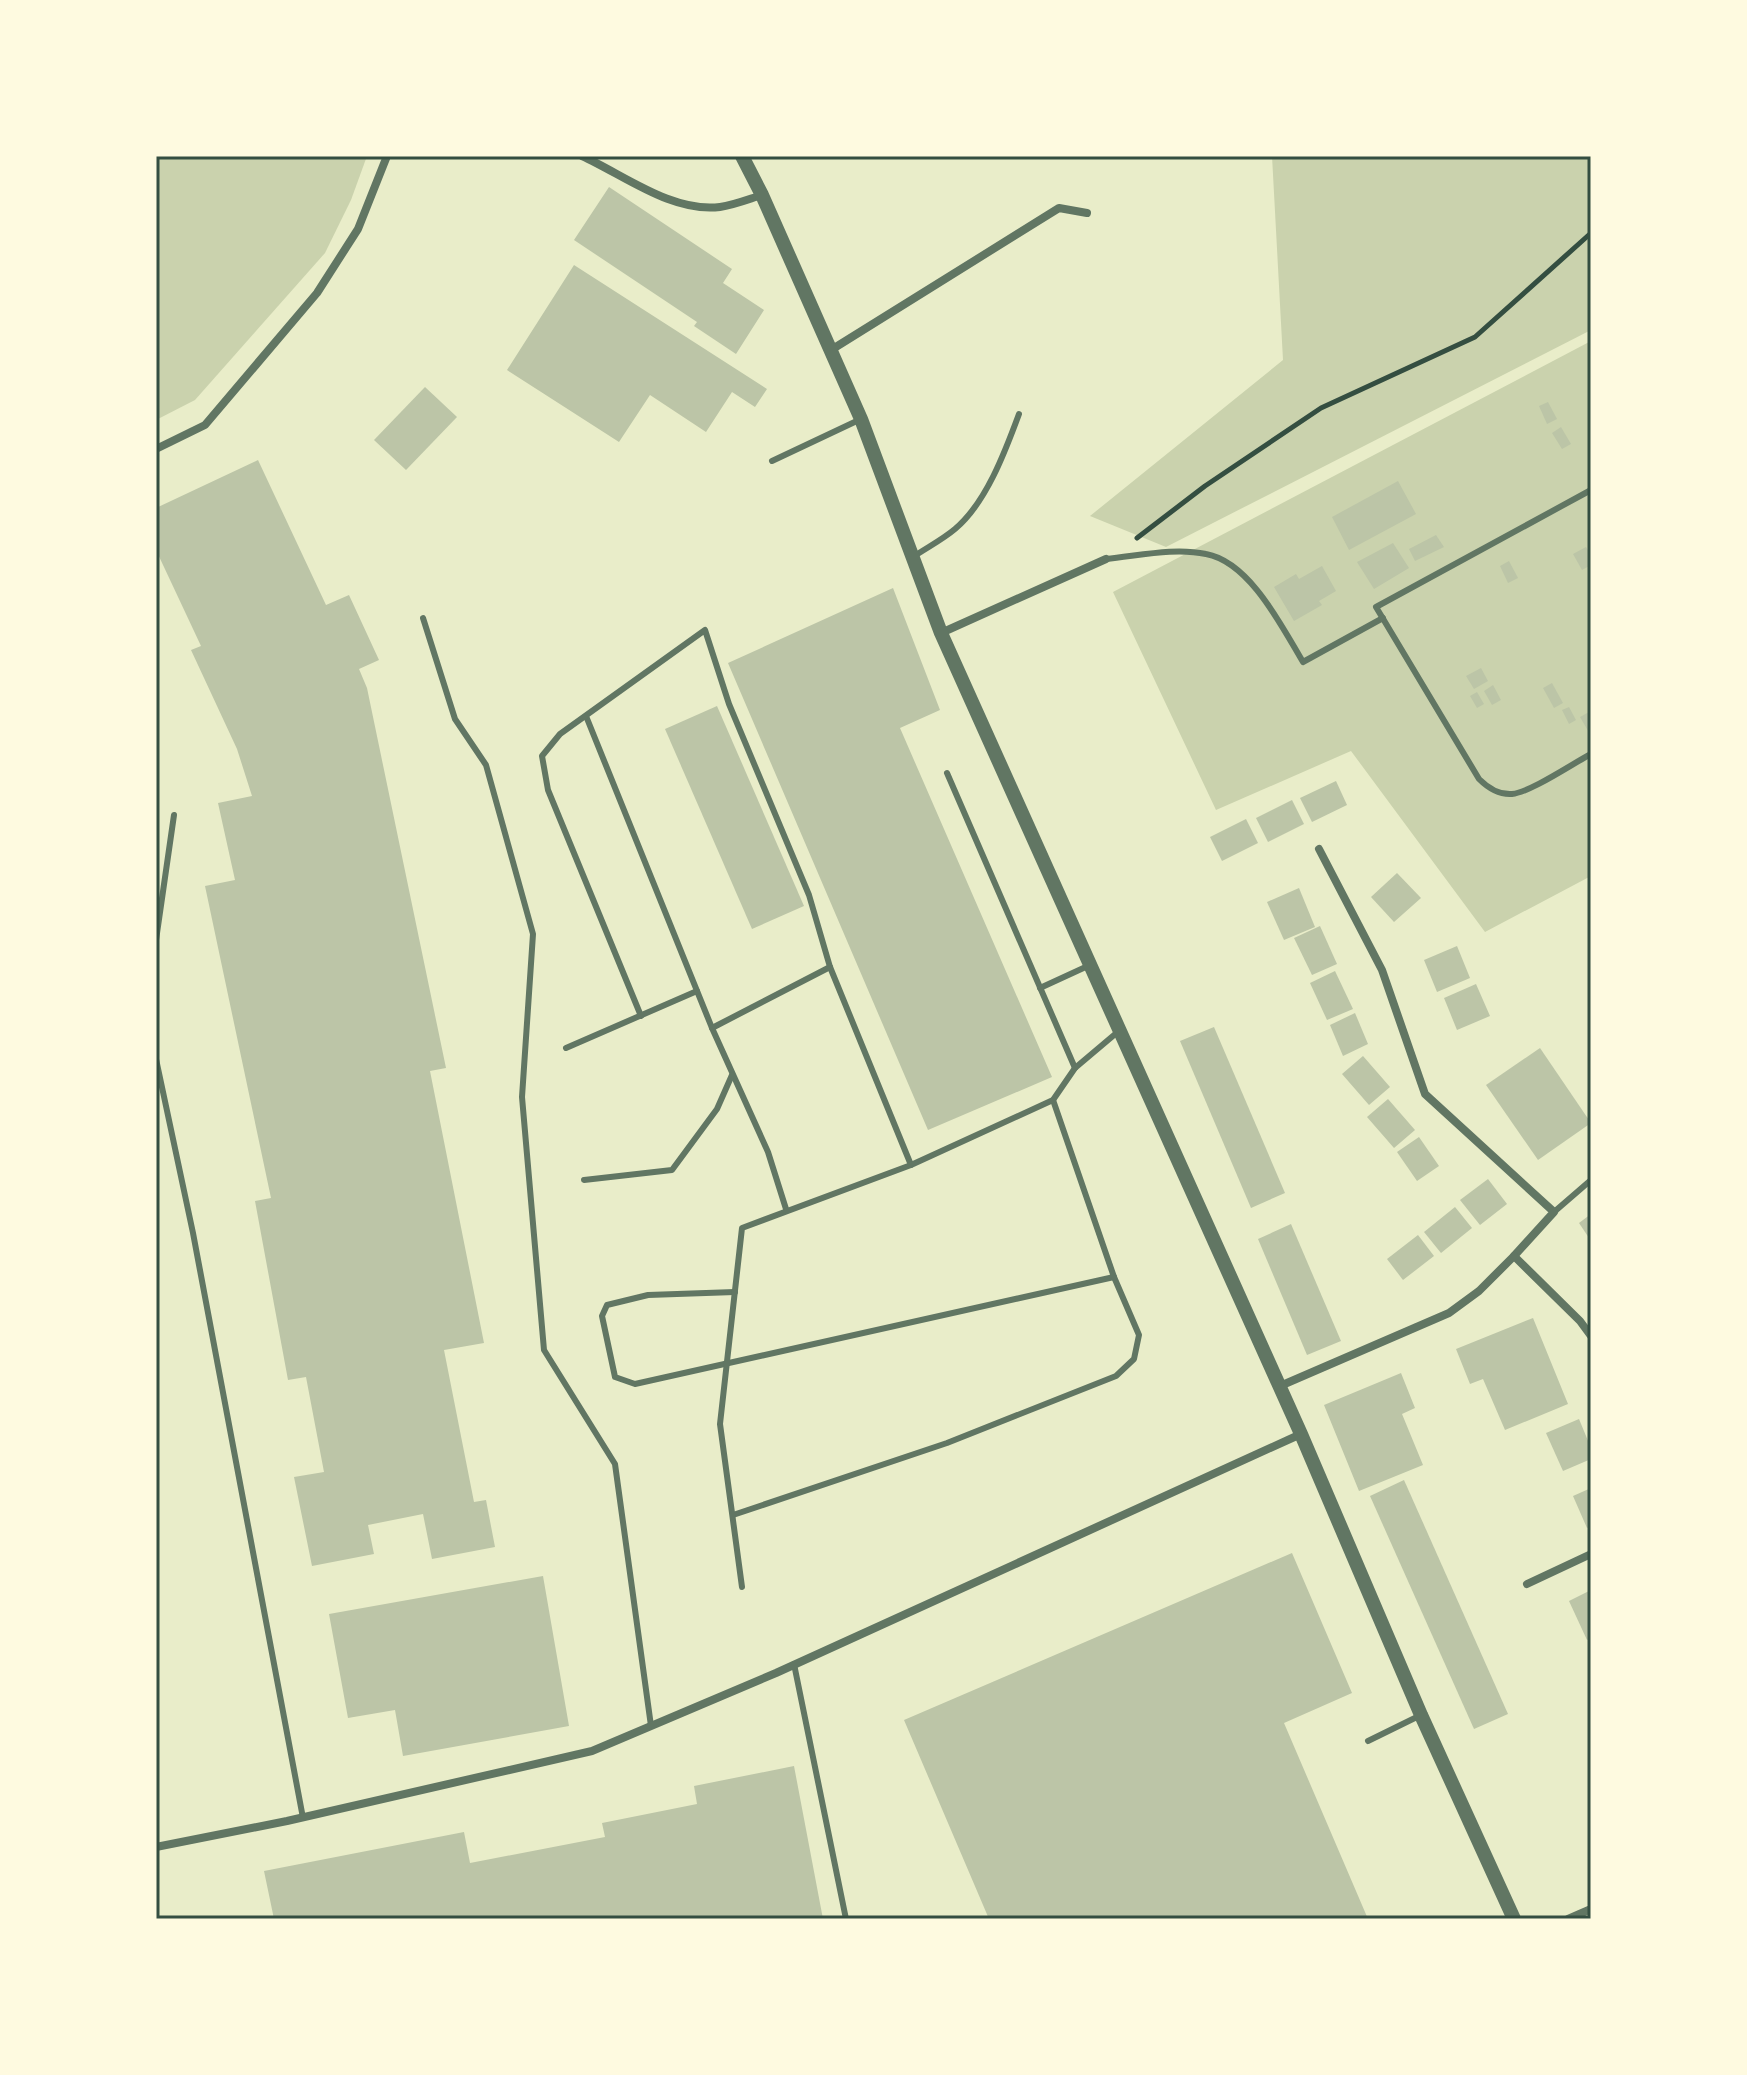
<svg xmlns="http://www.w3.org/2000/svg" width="1747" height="2075" font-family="Bitter,serif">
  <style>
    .green { fill: #cad2ad }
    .building { fill: #bcc5a7 }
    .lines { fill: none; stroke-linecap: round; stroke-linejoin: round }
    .path { stroke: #344e41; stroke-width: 5 }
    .service { stroke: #617663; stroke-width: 6 }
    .minor { stroke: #617663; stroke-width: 8 }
    .tertiary { stroke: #617663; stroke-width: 14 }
    .neatline { fill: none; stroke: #344e41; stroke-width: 3 }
  </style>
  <rect width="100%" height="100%" fill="#e9edc9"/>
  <g class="green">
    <path d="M 156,156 L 367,156 L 351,200 L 325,253 L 195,400 L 156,420 Z"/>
    <path d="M 1272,156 L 1591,156 L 1591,330 L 1166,547 L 1090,516 L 1283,360 Z"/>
    <path d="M 1591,341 L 1591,876 L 1485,932 L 1351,751 L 1216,810 L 1113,592 Z"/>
  </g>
  <g class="building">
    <path d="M 609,187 L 732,269 L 723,283 L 764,310 L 736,354 L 694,326 L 697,322 L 574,240 Z"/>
    <path d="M 574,265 L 767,389 L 755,407 L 732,392 L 706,432 L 650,395 L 619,442 L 507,370 Z"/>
    <path d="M 425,387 L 457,417 L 406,470 L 374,440 Z"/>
    <path d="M 1548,402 L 1557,419 L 1547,424 L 1539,406 Z"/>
    <path d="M 1561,427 L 1571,444 L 1562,449 L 1552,433 Z"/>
    <path d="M 258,460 L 326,605 L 349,595 L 379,660 L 359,669 L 367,688 L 446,1068 L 430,1071 L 484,1343 L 444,1350 L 474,1502 L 486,1500 L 495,1547 L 432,1559 L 423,1514 L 368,1525 L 374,1554 L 312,1566 L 294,1477 L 324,1472 L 306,1377 L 288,1380 L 255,1201 L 271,1198 L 205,886 L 235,880 L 218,803 L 252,796 L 237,749 L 191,650 L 201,646 L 156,550 L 156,508 Z"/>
    <path d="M 1398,481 L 1416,514 L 1349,550 L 1332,517 Z"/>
    <path d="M 1436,535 L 1444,547 L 1415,561 L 1409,549 Z"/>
    <path d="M 1393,543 L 1409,568 L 1374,589 L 1357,562 Z"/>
    <path d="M 1586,547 L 1591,555 L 1591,565 L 1582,570 L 1573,554 Z"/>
    <path d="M 1509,561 L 1518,578 L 1508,583 L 1500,566 Z"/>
    <path d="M 1322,566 L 1336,591 L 1319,601 L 1322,605 L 1294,621 L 1274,587 L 1296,574 L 1299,579 Z"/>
    <path d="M 893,588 L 940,710 L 900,728 L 1052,1077 L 928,1130 L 728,663 Z"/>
    <path d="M 1481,668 L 1488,681 L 1474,689 L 1466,676 Z"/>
    <path d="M 1552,683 L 1563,703 L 1554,708 L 1543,688 Z"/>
    <path d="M 1493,685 L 1501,700 L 1492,705 L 1484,691 Z"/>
    <path d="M 1477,692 L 1484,704 L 1477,708 L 1470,696 Z"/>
    <path d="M 717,706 L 804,906 L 752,929 L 665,729 Z"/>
    <path d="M 1569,707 L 1576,720 L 1569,724 L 1562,710 Z"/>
    <path d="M 1589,712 L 1591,716 L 1591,736 L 1580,717 Z"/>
    <path d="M 1336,781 L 1347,805 L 1312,822 L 1300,798 Z"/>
    <path d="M 1292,800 L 1304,824 L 1268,842 L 1256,818 Z"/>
    <path d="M 1246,819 L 1258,843 L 1222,861 L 1210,837 Z"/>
    <path d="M 1397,873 L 1421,898 L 1394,922 L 1371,897 Z"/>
    <path d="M 1299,888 L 1315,927 L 1284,940 L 1267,902 Z"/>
    <path d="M 1320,926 L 1337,964 L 1312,975 L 1294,938 Z"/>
    <path d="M 1457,946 L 1470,978 L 1437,992 L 1424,960 Z"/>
    <path d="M 1335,971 L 1353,1009 L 1327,1020 L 1310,983 Z"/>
    <path d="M 1476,984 L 1490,1016 L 1457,1030 L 1444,998 Z"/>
    <path d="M 1355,1013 L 1368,1044 L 1343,1056 L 1330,1025 Z"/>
    <path d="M 1214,1027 L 1285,1193 L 1251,1208 L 1180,1041 Z"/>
    <path d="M 1540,1048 L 1591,1123 L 1538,1160 L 1486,1085 Z"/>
    <path d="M 1363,1056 L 1390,1087 L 1369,1105 L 1342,1074 Z"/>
    <path d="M 1388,1099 L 1415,1130 L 1394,1148 L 1367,1117 Z"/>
    <path d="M 1419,1137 L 1439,1166 L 1417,1181 L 1397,1152 Z"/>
    <path d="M 1488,1179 L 1507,1204 L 1480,1225 L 1460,1200 Z"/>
    <path d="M 1455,1207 L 1472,1228 L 1441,1253 L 1424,1232 Z"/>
    <path d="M 1591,1214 L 1591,1241 L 1579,1223 Z"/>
    <path d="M 1291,1224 L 1341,1341 L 1307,1355 L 1258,1239 Z"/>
    <path d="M 1418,1235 L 1434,1256 L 1403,1280 L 1387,1259 Z"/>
    <path d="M 1533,1318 L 1568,1404 L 1505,1430 L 1483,1379 L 1470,1384 L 1456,1349 Z"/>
    <path d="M 1401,1373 L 1415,1408 L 1402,1414 L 1423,1465 L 1359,1491 L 1324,1405 Z"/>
    <path d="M 1579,1419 L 1591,1448 L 1591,1459 L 1563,1471 L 1546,1433 Z"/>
    <path d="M 1404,1480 L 1508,1714 L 1474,1729 L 1370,1496 Z"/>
    <path d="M 1591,1488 L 1591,1526 L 1587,1528 L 1573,1496 Z"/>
    <path d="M 1292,1553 L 1352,1693 L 1284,1723 L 1368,1919 L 989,1919 L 904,1720 Z"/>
    <path d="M 543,1576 L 569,1726 L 403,1756 L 395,1710 L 348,1718 L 329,1614 Z"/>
    <path d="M 1591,1590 L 1591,1638 L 1587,1640 L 1569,1601 Z"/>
    <path d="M 794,1766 L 823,1919 L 274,1919 L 264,1871 L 464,1832 L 470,1863 L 605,1837 L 602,1823 L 697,1804 L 694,1786 Z"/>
  </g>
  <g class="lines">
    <path class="path" d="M 1137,538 L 1205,486 L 1321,408 L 1475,337 L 1591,233"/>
    <g class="service">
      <path d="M 772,461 L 861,419"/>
      <path d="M 1591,490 L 1376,607 L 1479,779 C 1488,788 1498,795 1512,794 C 1531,792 1572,764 1591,754"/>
      <path d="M 913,557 C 926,548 942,540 955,529 C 986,503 1005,452 1019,414"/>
      <path d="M 1106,559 C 1138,556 1174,547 1206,554 C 1250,562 1282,627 1303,662 L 1383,618"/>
      <path d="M 423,618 L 455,719 L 486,765 L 533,934 L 522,1097 L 544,1350 L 615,1464 L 651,1726"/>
      <path d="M 586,716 L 712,1028 L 768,1152 L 786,1209"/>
      <path d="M 947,773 L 1075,1068"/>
      <path d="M 156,940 L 174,815"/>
      <path d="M 1040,988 L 1090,965"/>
      <path d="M 641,1016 L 548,790 L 542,756 L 560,734 L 705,630 L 729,704 L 809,895 L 830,967 L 911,1165"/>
      <path d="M 712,1028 L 830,967"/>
      <path d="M 566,1048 L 697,991"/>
      <path d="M 156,1059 L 193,1233 L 303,1818"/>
      <path d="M 584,1180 L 672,1170 L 717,1109 L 732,1075"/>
      <path d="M 1554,1212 L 1591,1180"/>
      <path d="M 735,1292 L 648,1295 L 607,1305 L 602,1316 L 615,1377 L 635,1384 L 1114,1277"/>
      <path d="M 733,1515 L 947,1443 L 1116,1376 L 1134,1359 L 1139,1335 L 1114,1277 L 1053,1100"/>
      <path d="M 742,1587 L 720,1424 L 742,1228 L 911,1165 L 1053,1100 L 1075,1068 L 1120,1030"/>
      <path d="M 794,1664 L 846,1919"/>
      <path d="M 1368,1741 L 1421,1715"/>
    </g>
    <g class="minor">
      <path d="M 582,156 C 624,175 672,213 720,207 C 734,205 749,199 762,195"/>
      <path d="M 831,350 L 1059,208 L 1087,213"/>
      <path d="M 156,449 L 205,425 L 317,293 L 358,229 L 387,156"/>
      <path d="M 941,633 L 1106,559"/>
      <path d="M 1319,849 L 1382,970 L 1425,1094 L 1554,1212 L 1514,1256"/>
      <path d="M 1280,1386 L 1449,1313 L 1479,1291 L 1514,1256 L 1580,1321 L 1591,1336"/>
      <path d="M 1527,1584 L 1591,1554"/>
      <path d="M 156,1847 L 287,1821 L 592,1751 L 776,1673 L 1301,1434"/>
      <path d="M 1568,1919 L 1591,1909"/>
    </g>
    <path class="tertiary" d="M 742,156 L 762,195 L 861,419 L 941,633 L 1301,1434 L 1421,1715 L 1514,1919"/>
  </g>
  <rect width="1747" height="2075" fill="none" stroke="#fefae0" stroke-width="316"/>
  <rect x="158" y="158" width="1431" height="1759" class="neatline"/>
</svg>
